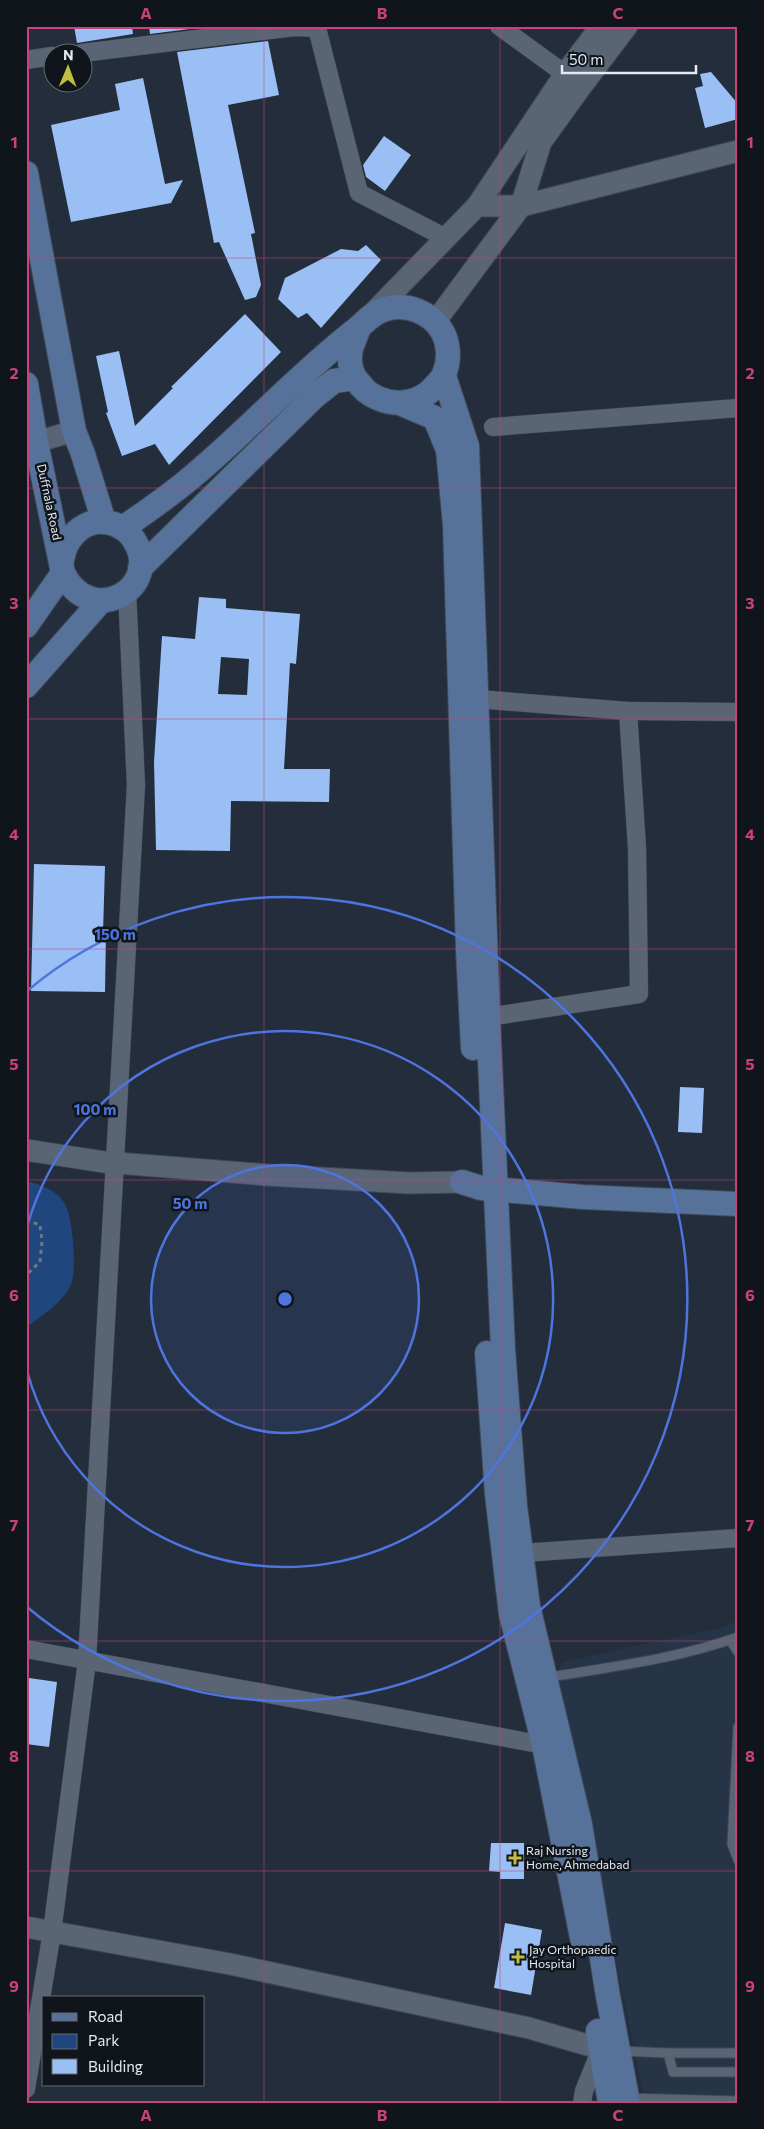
<svg xmlns="http://www.w3.org/2000/svg" width="764" height="2129" font-family="Commissioner,sans-serif">
  <style>
    .built { fill: #263448 }
    .green { fill: #1f467d }
    .building { fill: #9abff4; fill-rule: evenodd }
    .lines { fill: none; stroke-linecap: round; stroke-linejoin: round }
    .service-casing { stroke: #404854; stroke-width: 11 }
    .minor-casing { stroke: #404854; stroke-width: 19 }
    .tertiary-casing { stroke: #404854; stroke-width: 23 }
    .secondary-casing { stroke: #404854; stroke-width: 26 }
    .path { stroke: #6f7884; stroke-width: 3; stroke-dasharray: 4 4; stroke-linecap: butt }
    .service { stroke: #596475; stroke-width: 9 }
    .minor { stroke: #596475; stroke-width: 18 }
    .tertiary { stroke: #596475; stroke-width: 21 }
    .secondary { stroke: #57729a; stroke-width: 24 }
    .grid { fill: none; stroke: #c94279; stroke-width: 1; stroke-opacity: 0.55 }
    .ring { fill: none; stroke: #4e75df; stroke-width: 2.5 }
    .poi-dot { fill: #c2bd3f; stroke: #10151b; stroke-width: 2 }
    .labels { text-anchor: middle; stroke-width: 5; stroke-linejoin: round; paint-order: stroke }
    .street-label { font-size: 12px; fill: #e3eaf3; stroke: #10151b }
    .poi-label { font-size: 12px; fill: #e3eaf3; stroke: #10151b; text-anchor: start }
    .centre { fill: #4e75df; stroke: #10151b; stroke-width: 2.5 }
    .ring-label { font-size: 15px; text-anchor: middle; font-weight: bold; fill: #4e75df; stroke: #10151b; stroke-width: 5; stroke-linejoin: round; paint-order: stroke }
    .neatline { fill: none; stroke: #c94279; stroke-width: 2 }
    .grid-label { font-size: 16px; text-anchor: middle; font-weight: bold; fill: #c94279 }
  </style>
  <rect width="100%" height="100%" fill="#232d3b"/>
  <path class="built" d="M 738,1620 L 738,2103 L 645,2103 L 557,1677 L 562,1662 L 720,1628 Z"/>
  <path class="green" d="M 26,1181 C 40,1184 58,1191 65,1204 C 73,1218 77,1270 71,1285 C 62,1303 42,1316 26,1327 Z"/>
  <g class="building">
    <path d="M 74,26 L 132,26 L 133,34 L 77,43 Z"/>
    <path d="M 149,26 L 213,26 L 150,34 Z"/>
    <path d="M 268,41 L 279,95 L 228,105 L 255,233 L 251,234 L 261,285 L 256,297 L 245,300 L 219,242 L 214,243 L 177,52 Z"/>
    <path d="M 711,72 L 738,104 L 738,119 L 705,128 L 695,88 L 703,86 L 700,74 Z"/>
    <path d="M 143,78 L 165,184 L 183,180 L 171,203 L 71,222 L 51,125 L 120,110 L 115,84 Z"/>
    <path d="M 384,136 L 411,155 L 385,191 L 366,177 L 363,165 Z"/>
    <path d="M 366,245 L 381,260 L 321,328 L 307,313 L 298,318 L 278,299 L 285,278 L 341,249 L 358,251 Z"/>
    <path d="M 245,314 L 281,352 L 169,465 L 155,444 L 122,456 L 106,413 L 108,412 L 96,356 L 119,351 L 135,426 L 173,388 L 171,387 Z"/>
    <path d="M 199,597 L 226,599 L 226,608 L 300,614 L 296,664 L 290,663 L 284,769 L 330,769 L 329,802 L 231,801 L 230,851 L 156,850 L 154,762 L 162,636 L 195,639 ZM 221,657 L 249,659 L 247,695 L 218,694 Z"/>
    <path d="M 34,864 L 105,866 L 103,933 L 106,933 L 105,992 L 31,991 Z"/>
    <path d="M 680,1087 L 704,1088 L 702,1133 L 678,1132 Z"/>
    <path d="M 29,1678 L 57,1682 L 49,1747 L 26,1744 L 26,1700 Z"/>
    <path d="M 491,1843 L 524,1843 L 524,1879 L 500,1879 L 500,1872 L 489,1871 Z"/>
    <path d="M 505,1923 L 542,1930 L 531,1995 L 494,1988 Z"/>
  </g>
  <g class="lines">
    <g class="service-casing">
      <g id="service">
        <path d="M 730,1640 L 738,1652"/>
        <path d="M 545,1678 C 609,1667 677,1659 738,1637"/>
        <path d="M 738,1727 L 732,1844 L 738,1860"/>
        <path d="M 620,2051 L 668,2053 L 673,2072 L 738,2072"/>
        <path d="M 668,2053 L 738,2053"/>
        <path d="M 628,2098 L 738,2101"/>
      </g>
    </g>
    <g class="minor-casing">
      <g id="minor">
        <path d="M 499,26 L 565,74"/>
        <path d="M 82,53 L 295,27 L 317,28 L 359,193 L 446,238"/>
        <path d="M 26,60 L 52,56"/>
        <path d="M 493,427 L 738,408"/>
        <path d="M 477,699 L 628,711 L 637,848 L 639,994 L 488,1017"/>
        <path d="M 628,711 L 738,712"/>
        <path d="M 522,1553 L 738,1538"/>
        <path d="M 26,1649 L 544,1745"/>
        <path d="M 26,2089 L 52,1932 L 87,1661 L 136,785 L 127,591"/>
        <path d="M 582,2103 L 584,2091 L 601,2049"/>
      </g>
    </g>
    <g class="tertiary-casing">
      <g id="tertiary">
        <path d="M 477,206 L 521,206 L 738,151"/>
        <path d="M 371,315 L 477,206 L 565,74 L 601,26"/>
        <path d="M 435,322 L 521,206 L 541,142 L 580,88 L 627,26"/>
        <path d="M 26,450 L 36,442 L 74,431"/>
        <path d="M 26,1150 L 104,1162 L 268,1175 L 409,1183 L 462,1182"/>
        <path d="M 26,1927 L 230,1964 L 529,2028 L 601,2049 L 615,2051"/>
      </g>
    </g>
    <g class="secondary-casing">
      <g id="secondary">
        <path d="M 26,173 L 74,431 L 83,454 L 104,522"/>
        <path d="M 444,376 L 467,446 L 488,1017 L 503,1349 L 515,1506 L 528,1606 L 580,1824 L 608,1996 L 628,2103"/>
        <path d="M 26,384 L 36,442 L 63,573 C 91,630 164,587 134,540 C 130,533 122,527 114,524 C 87,515 66,535 62,560"/>
        <path d="M 402,404 L 435,418 L 448,450 L 455,525 L 468,950 L 473,1048"/>
        <path d="M 123,528 C 147,511 171,495 193,476 C 248,430 296,377 353,332 C 364,324 372,312 386,309 C 406,303 431,312 442,331 C 449,343 450,361 444,374 C 442,379 438,383 435,386 C 405,422 341,395 351,349 C 353,342 357,334 359,327"/>
        <path d="M 140,568 L 315,396 L 334,381 L 355,378 L 366,391"/>
        <path d="M 26,626 L 63,573"/>
        <path d="M 26,686 L 101,601"/>
        <path d="M 462,1182 L 481,1188 L 583,1197 L 738,1204"/>
        <path d="M 487,1353 L 497,1494 L 511,1614 L 544,1745 L 583,1943"/>
        <path d="M 598,2031 L 610,2103"/>
      </g>
    </g>
    <path class="path" d="M 26,1220 L 40,1225 L 42,1241 L 40,1262 L 26,1275"/>
    <use href="#service" class="service"/>
    <use href="#minor" class="minor"/>
    <use href="#tertiary" class="tertiary"/>
    <use href="#secondary" class="secondary"/>
  </g>
  <path class="grid" d="M 264,26 L 264,2103M 500,26 L 500,2103M 26,258 L 738,258M 26,488 L 738,488M 26,719 L 738,719M 26,949 L 738,949M 26,1180 L 738,1180M 26,1410 L 738,1410M 26,1641 L 738,1641M 26,1871 L 738,1871"/>
  <circle cx="285" cy="1299" r="134" fill="#4e75df" fill-opacity=".12"/>
  <g class="ring">
    <circle cx="285" cy="1299" r="134"/>
    <path d="M27 1227A268 268 0 1 1 27 1371"/>
    <path d="M27 991A402 402 0 1 1 27 1607"/>
  </g>
  <g class="poi-dot">
    <path d="M512.5 1850.5h5v5h5v5h-5v5h-5v-5h-5v-5h5z"/>
    <path d="M515.5 1949.5h5v5h5v5h-5v5h-5v-5h-5v-5h5z"/>
  </g>
  <g class="labels">
    <g class="street-label">
      <text transform="translate(49 502) rotate(78)" y="4">Duffnala Road</text>
    </g>
    <g class="poi-label">
      <text x="526" y="1855">Raj Nursing<tspan x="526" dy="14">Home, Ahmedabad</tspan></text>
      <text x="529" y="1954">Jay Orthopaedic<tspan x="529" dy="14">Hospital</tspan></text>
    </g>
  </g>
  <circle cx="285" cy="1299" r="8" class="centre"/>
  <g class="ring-label">
    <text x="115" y="940">150 m</text>
    <text x="95" y="1115">100 m</text>
    <text x="190" y="1209">50 m</text>
  </g>
  <rect width="764" height="2129" fill="none" stroke="#10151b" stroke-width="55"/>
  <rect x="42" y="1996" width="162" height="90" fill="#10151b" stroke="#646a71"/>
  <rect x="52" y="2013" width="25" height="8" fill="#57729a" stroke="#646a71"/>
  <text x="88" y="2022" font-size="15" fill="#e3eaf3">Road</text>
  <rect x="52" y="2034" width="25" height="15" fill="#1f467d" stroke="#646a71"/>
  <text x="88" y="2046" font-size="15" fill="#e3eaf3">Park</text>
  <rect x="52" y="2059" width="25" height="15" fill="#9abff4" stroke="#646a71"/>
  <text x="88" y="2072" font-size="15" fill="#e3eaf3">Building</text>
  <g transform="translate(68 68) rotate(1)"><circle r="24" fill="#10151b" stroke="#646a71"/>
  <path d="M0-4L9 19L0 12L-9 19Z" fill="#c2bd3f"/>
  <text y="-8" font-size="14" font-weight="bold" text-anchor="middle" fill="#e3eaf3">N</text>
  </g>
  <path d="M562 65v8h134v-8" fill="none" stroke="#e3eaf3" stroke-width="2.5"/>
  <text x="569" y="65" font-size="15" fill="#e3eaf3" stroke="#10151b" stroke-width="4" paint-order="stroke">50 m</text>
  <rect x="28" y="28" width="708" height="2074" class="neatline"/>
  <g class="grid-label">
    <text x="146" y="19">A</text>
    <text x="382" y="19">B</text>
    <text x="618" y="19">C</text>
    <text x="14" y="148">1</text>
    <text x="750" y="148">1</text>
    <text x="14" y="379">2</text>
    <text x="750" y="379">2</text>
    <text x="14" y="609">3</text>
    <text x="750" y="609">3</text>
    <text x="14" y="840">4</text>
    <text x="750" y="840">4</text>
    <text x="14" y="1070">5</text>
    <text x="750" y="1070">5</text>
    <text x="14" y="1301">6</text>
    <text x="750" y="1301">6</text>
    <text x="14" y="1531">7</text>
    <text x="750" y="1531">7</text>
    <text x="14" y="1762">8</text>
    <text x="750" y="1762">8</text>
    <text x="14" y="1992">9</text>
    <text x="750" y="1992">9</text>
    <text x="146" y="2121">A</text>
    <text x="382" y="2121">B</text>
    <text x="618" y="2121">C</text>
  </g>
</svg>
